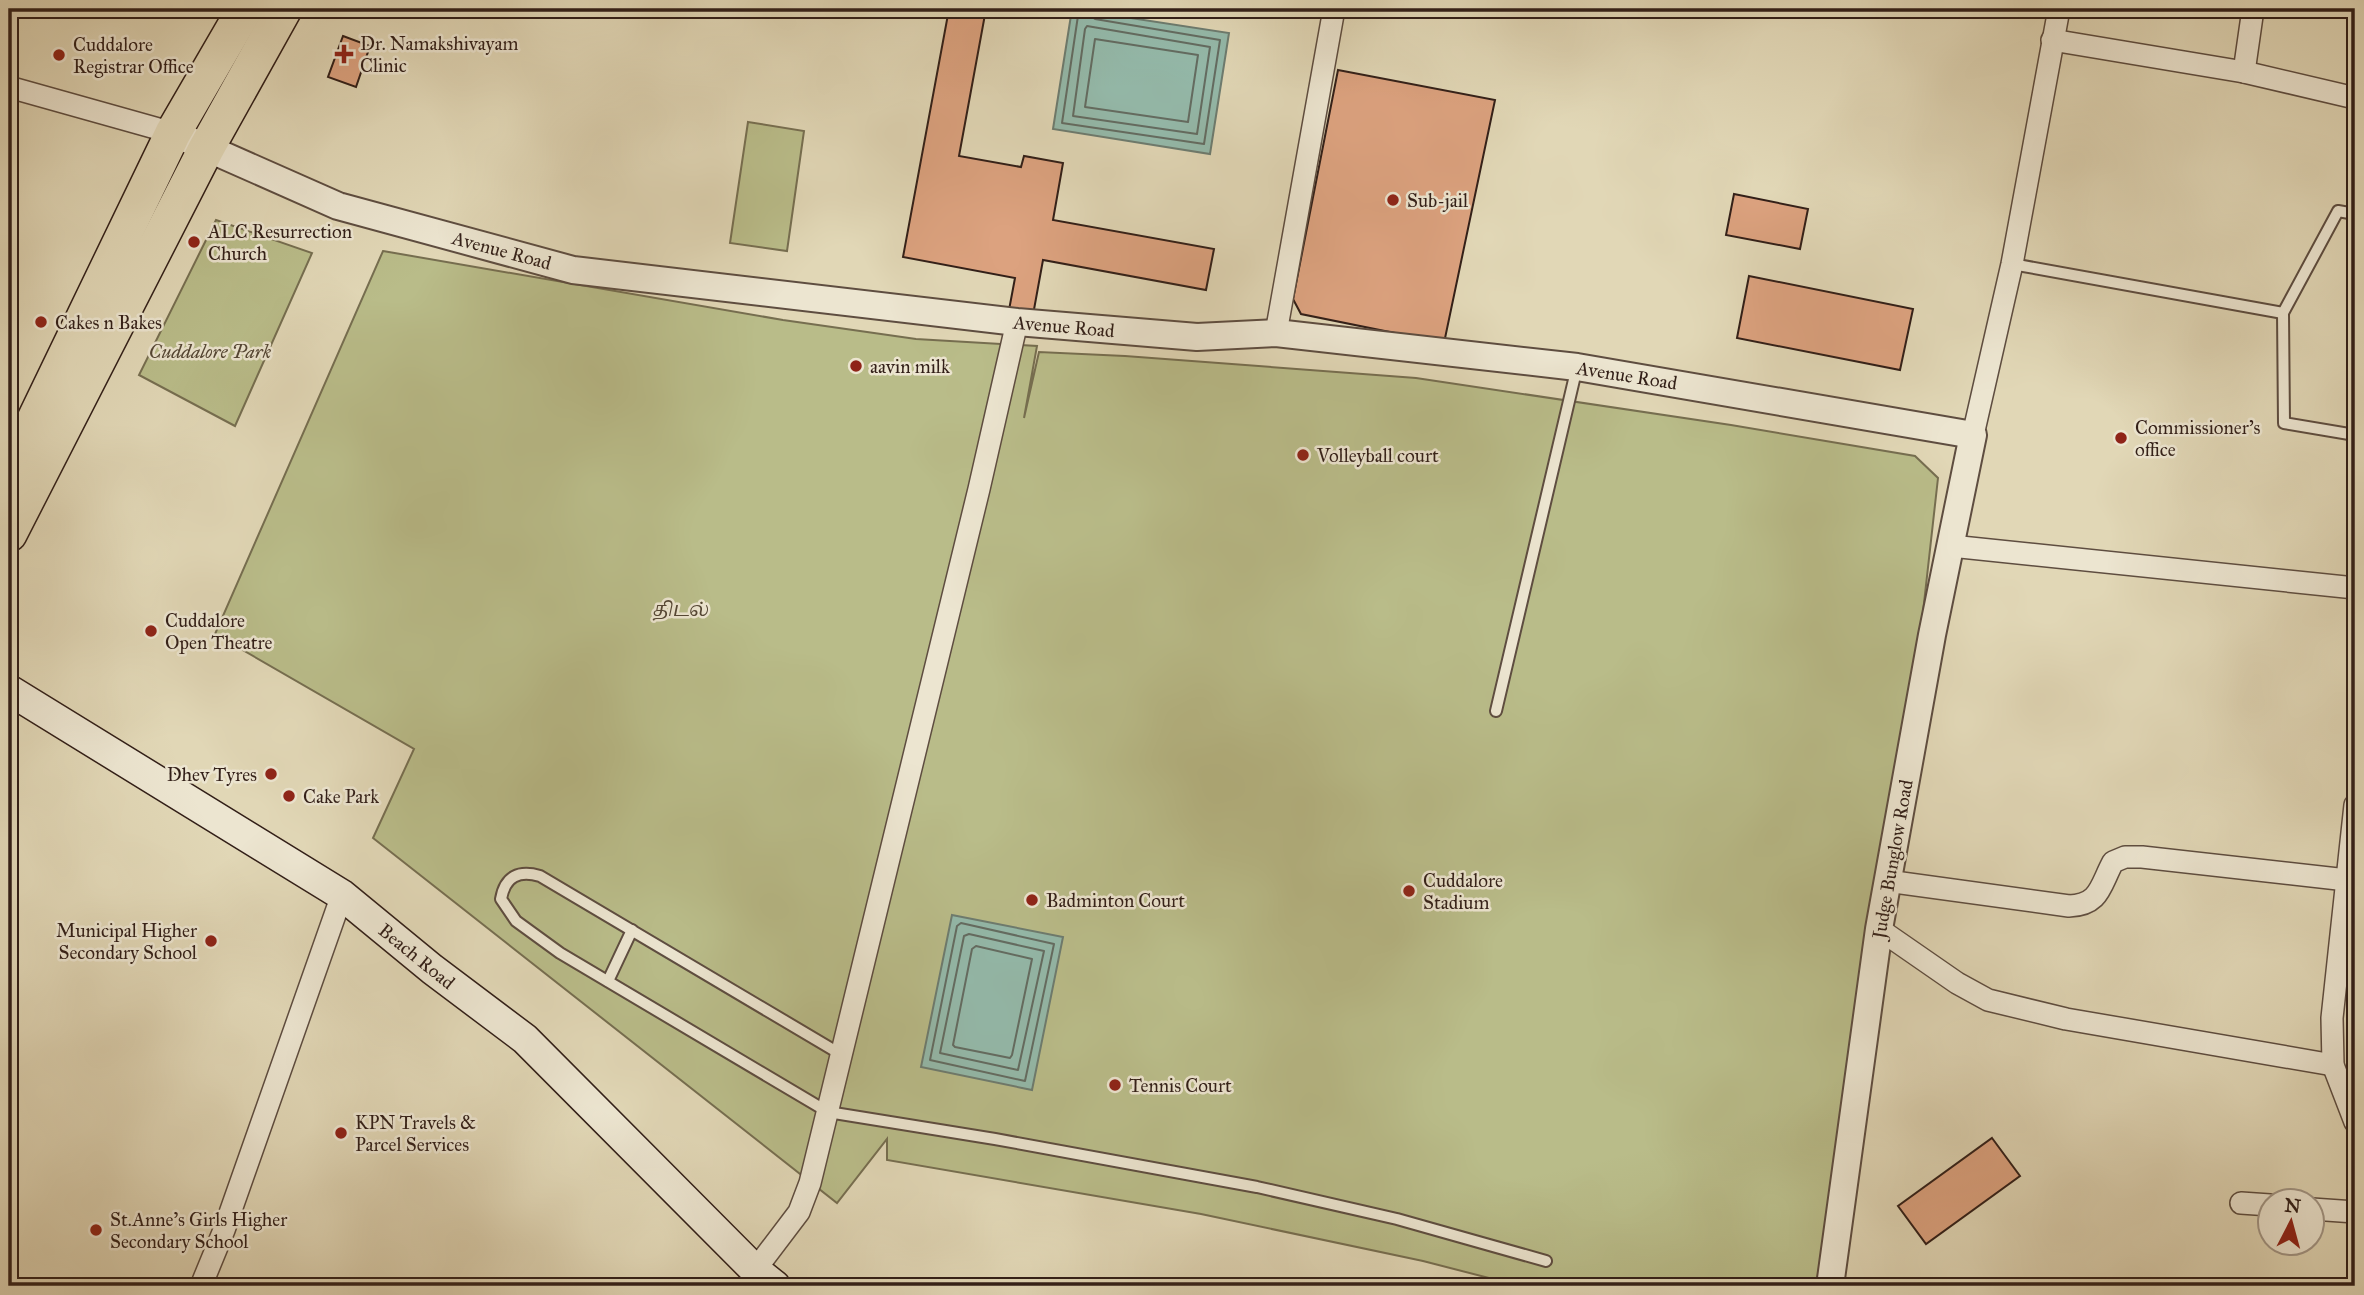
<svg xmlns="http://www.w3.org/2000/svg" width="2364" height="1295" font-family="'IM FELL Great Primer','Noto Serif Tamil',serif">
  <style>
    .green { fill: #b9bc89; stroke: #766e50; stroke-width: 2 }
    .water { fill: #94baab; stroke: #6d7c70; stroke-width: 2 }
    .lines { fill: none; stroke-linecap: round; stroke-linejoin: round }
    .shore { stroke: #636c62; stroke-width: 2 }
    .building { fill: #dca27f; stroke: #321f18; stroke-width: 2 }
    .service-casing { stroke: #5e4d40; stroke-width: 14 }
    .minor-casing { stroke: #5e4d40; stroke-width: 24 }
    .tertiary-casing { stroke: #5e4d40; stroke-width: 30 }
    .secondary-casing { stroke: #321f18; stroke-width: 33 }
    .trunk-casing { stroke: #321f18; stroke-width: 38 }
    .service { stroke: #ece5d0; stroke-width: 10 }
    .minor { stroke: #ece5d0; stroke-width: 21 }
    .tertiary { stroke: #ece5d0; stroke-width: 26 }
    .secondary { stroke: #ece5d0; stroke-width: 30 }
    .trunk { stroke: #e1d7b6; stroke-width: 35 }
    .poi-dot { fill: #8f2418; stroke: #ece5d0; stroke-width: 2.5 }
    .labels { text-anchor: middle; stroke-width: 5; stroke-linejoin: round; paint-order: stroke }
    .poi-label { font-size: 19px; fill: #321f18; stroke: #ece5d0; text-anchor: start }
    .street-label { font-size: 19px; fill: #321f18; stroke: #ece5d0 }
    .park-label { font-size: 19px; font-style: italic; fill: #544634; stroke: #ece5d0 }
  </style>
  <rect width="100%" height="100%" fill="#e1d7b6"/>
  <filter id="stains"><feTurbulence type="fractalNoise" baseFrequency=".00286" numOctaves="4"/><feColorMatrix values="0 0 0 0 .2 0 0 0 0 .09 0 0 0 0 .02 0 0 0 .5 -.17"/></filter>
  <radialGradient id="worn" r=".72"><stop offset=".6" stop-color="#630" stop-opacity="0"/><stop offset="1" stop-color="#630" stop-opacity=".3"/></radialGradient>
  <g class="green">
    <path d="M 748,122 L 804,131 L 787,251 L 730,243 Z"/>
    <path d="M 216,220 L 312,253 L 235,426 L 139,375 Z"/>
    <path d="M 383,251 L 783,320 L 916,339 L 1037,346 L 1024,418 L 1039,352 L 1125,356 L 1416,378 L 1731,425 L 1915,456 L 1938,478 L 1907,755 L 1816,1286 L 1520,1286 L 1423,1261 L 1201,1214 L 887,1160 L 887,1139 L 837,1203 L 373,838 L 414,749 L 215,634 Z"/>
  </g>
  <g class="water">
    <path d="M 1072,9 L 1229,33 L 1210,154 L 1053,129 Z"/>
    <path d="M 952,915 L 1063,937 L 1032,1090 L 921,1067 Z"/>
  </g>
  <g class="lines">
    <g class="shore">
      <path d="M 1079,9 L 1062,123 L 1204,144 L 1220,40 L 1095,19 L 1089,15 L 1088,9"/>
      <path d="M 1087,26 L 1210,47 L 1197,134 L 1073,116 L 1085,29 Z"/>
      <path d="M 1095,39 L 1198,55 L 1188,122 L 1085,107 Z"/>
      <path d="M 961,923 L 1054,944 L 1025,1081 L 930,1060 L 957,926 Z"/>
      <path d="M 969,934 L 1044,951 L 1018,1070 L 940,1053 L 964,936 Z"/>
      <path d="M 976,946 L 1032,959 L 1012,1055 L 1010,1058 L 955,1047 L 953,1045 L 972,949 Z"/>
    </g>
  </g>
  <g class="building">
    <path d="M 949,9 L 986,9 L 959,156 L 1021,167 L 1024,156 L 1063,163 L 1053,220 L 1214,249 L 1206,290 L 1043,260 L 1033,315 L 1009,310 L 1015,278 L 903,257 Z"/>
    <path d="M 343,36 L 370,46 L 356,87 L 328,77 Z"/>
    <path d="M 1338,70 L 1495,100 L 1444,343 L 1301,314 L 1293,299 Z"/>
    <path d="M 1734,194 L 1808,209 L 1800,249 L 1726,235 Z"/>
    <path d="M 1749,276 L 1913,309 L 1900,370 L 1737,338 Z"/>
    <path d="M 1992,1138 L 2020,1176 L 1926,1244 L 1898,1206 Z"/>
  </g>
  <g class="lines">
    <g class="service-casing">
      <g id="service">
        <path d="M 2355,214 L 2338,211 L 2283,313 L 2284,423 L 2355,435"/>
        <path d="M 2012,264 L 2283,313"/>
        <path d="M 1496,711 L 1577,367"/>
        <path d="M 608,981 L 632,930"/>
        <path d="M 842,1055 L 540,876 C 519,870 505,876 501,899 L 516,921 L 560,953 L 828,1112 L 995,1139 L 1257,1187 L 1397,1219 L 1546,1261"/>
      </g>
    </g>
    <g class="minor-casing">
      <g id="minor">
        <path d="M 2052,40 L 2244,72 L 2355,98"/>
        <path d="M 2244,72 L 2253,9"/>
        <path d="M 9,87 L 173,133"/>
        <path d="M 1276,333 L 1334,9"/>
        <path d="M 1973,435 L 2012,264 L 2059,9"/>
        <path d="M 1951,546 L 2355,588"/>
        <path d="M 2355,805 L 2332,1018 L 2333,1065 L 2355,1122"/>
        <path d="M 1887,881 L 2069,906 C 2100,905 2100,886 2113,862 L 2125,857 L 2142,857 L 2347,880"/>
        <path d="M 1879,929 L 1957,983 L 1988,1000 L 2066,1019 L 2333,1065"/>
        <path d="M 2241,1203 L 2270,1205"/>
        <path d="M 2312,1209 L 2355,1212"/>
        <path d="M 755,1270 L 799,1212 L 810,1183 L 979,489 L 1017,322"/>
        <path d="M 201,1286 L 224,1230 L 342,895"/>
      </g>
    </g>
    <g class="tertiary-casing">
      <path id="tertiary" d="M 173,133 L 338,206 L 573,270 L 1017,322 L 1197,337 L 1276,333 L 1577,367 L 1973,435 L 1932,635 L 1879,929 L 1830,1286"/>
    </g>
    <g class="secondary-casing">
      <path id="secondary" d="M 9,690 L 342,895 L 432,969 L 525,1039 L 755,1270 L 775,1286"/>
    </g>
    <g class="trunk-casing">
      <g id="trunk">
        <path d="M 9,473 L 173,133 L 245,9"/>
        <path d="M 9,534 L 206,149 L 284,9"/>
      </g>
    </g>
    <use href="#service" class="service"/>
    <use href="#minor" class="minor"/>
    <use href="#tertiary" class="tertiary"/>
    <use href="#secondary" class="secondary"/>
    <use href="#trunk" class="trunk"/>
  </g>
  <g class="poi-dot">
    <path d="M340.5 43.5h7v7h7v7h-7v7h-7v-7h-7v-7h7z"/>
    <circle cx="59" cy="55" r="7"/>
    <circle cx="1393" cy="200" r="7"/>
    <circle cx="194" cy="242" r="7"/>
    <circle cx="41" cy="322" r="7"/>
    <circle cx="856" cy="366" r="7"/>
    <circle cx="2121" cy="438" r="7"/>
    <circle cx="1303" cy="455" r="7"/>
    <circle cx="151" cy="631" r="7"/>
    <circle cx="271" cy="774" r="7"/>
    <circle cx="289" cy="796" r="7"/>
    <circle cx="1409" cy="891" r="7"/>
    <circle cx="1032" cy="900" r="7"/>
    <circle cx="211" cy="941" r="7"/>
    <circle cx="1115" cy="1085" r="7"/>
    <circle cx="341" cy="1133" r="7"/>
    <circle cx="96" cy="1230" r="7"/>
  </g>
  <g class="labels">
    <g class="poi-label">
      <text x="360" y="50">Dr. Namakshivayam<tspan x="360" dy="22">Clinic</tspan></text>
      <text x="73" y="51">Cuddalore<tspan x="73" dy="22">Registrar Office</tspan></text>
      <text x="1407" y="207">Sub-jail</text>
      <text x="208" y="238">ALC Resurrection<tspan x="208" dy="22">Church</tspan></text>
      <text x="55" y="329">Cakes n Bakes</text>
      <text x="870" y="373">aavin milk</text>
      <text x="2135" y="434">Commissioner's<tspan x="2135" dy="22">office</tspan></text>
      <text x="1317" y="462">Volleyball court</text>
      <text x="165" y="627">Cuddalore<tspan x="165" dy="22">Open Theatre</tspan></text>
      <text x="257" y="781" text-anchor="end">Dhev Tyres</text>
      <text x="303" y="803">Cake Park</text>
      <text x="1423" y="887">Cuddalore<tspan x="1423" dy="22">Stadium</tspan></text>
      <text x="1046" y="907">Badminton Court</text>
      <text x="197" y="937" text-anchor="end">Municipal Higher<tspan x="197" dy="22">Secondary School</tspan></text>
      <text x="1129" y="1092">Tennis Court</text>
      <text x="355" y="1129">KPN Travels &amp;<tspan x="355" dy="22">Parcel Services</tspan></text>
      <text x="110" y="1226">St.Anne's Girls Higher<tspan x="110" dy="22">Secondary School</tspan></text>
    </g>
    <g class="street-label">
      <text transform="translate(502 250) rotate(15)" y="7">Avenue Road</text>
      <text transform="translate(1064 326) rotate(5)" y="7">Avenue Road</text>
      <text transform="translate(1627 375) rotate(9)" y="7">Avenue Road</text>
      <text transform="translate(1892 859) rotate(-80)" y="7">Judge Bunglow Road</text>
      <text transform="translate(417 956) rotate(39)" y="7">Beach Road</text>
    </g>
    <g class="park-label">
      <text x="210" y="358">Cuddalore Park</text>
      <text x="681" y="616">திடல்</text>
    </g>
  </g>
  <rect width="2364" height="1295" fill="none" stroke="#e1d7b6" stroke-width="35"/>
  <rect x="10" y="10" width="2343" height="1274" fill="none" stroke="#321f18" stroke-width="3.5"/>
  <rect x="18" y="18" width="2329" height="1260" fill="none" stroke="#321f18" stroke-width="2"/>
  <g transform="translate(2291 1222) rotate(6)"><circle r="33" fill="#ece5d0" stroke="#a29686" stroke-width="2"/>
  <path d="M0-5L12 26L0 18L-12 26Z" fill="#8f2418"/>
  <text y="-10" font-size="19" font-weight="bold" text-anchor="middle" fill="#321f18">N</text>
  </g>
  <rect width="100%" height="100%" filter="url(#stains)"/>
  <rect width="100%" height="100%" fill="url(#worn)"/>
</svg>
